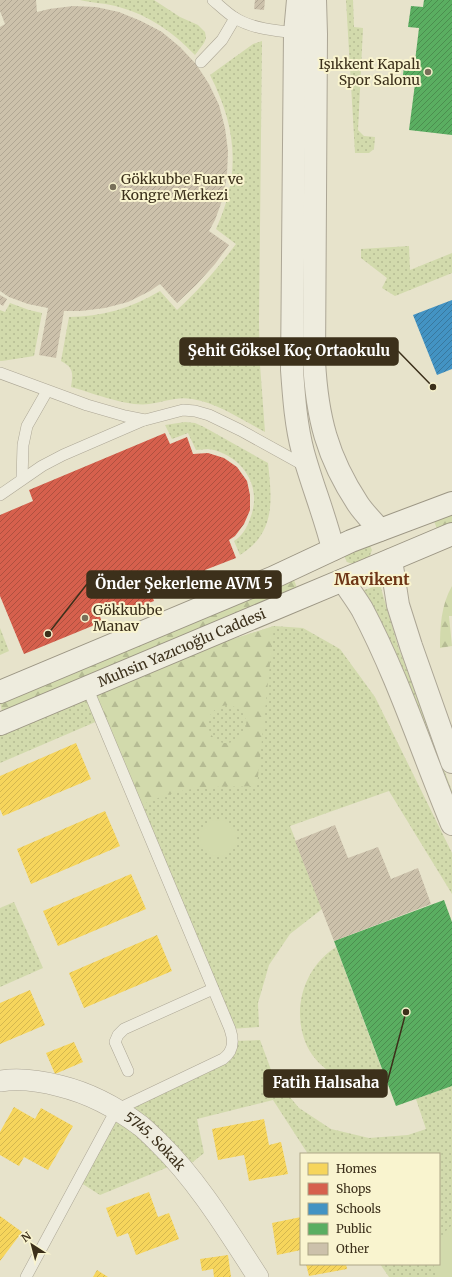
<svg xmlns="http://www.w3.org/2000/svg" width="452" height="1277" font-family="Merriweather,serif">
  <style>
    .grass { fill: url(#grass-dots) }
    .forest { fill: url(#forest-firs); fill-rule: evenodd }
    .park { fill: #d2daac }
    .homes { fill: url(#homes-hatch) }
    .shops { fill: url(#shops-hatch) }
    .schools { fill: url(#schools-hatch) }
    .public { fill: url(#public-hatch) }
    .building { fill: url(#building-hatch) }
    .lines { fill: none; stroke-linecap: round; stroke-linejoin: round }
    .service-casing { stroke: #aca695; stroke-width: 12 }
    .minor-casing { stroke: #aca695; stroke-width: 22 }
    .tertiary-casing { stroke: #aca695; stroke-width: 24 }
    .secondary-casing { stroke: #9c9684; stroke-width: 24 }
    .service { stroke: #eeecde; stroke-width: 11 }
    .minor { stroke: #eeecde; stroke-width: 21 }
    .tertiary { stroke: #eeecde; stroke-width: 22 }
    .secondary { stroke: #eeecde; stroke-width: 22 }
    .poi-dot { fill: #786f59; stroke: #f9f4cf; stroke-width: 1.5 }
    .labels { text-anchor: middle; stroke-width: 4; stroke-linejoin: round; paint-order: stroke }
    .poi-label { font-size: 14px; fill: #3c301b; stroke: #f9f4cf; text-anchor: start }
    .street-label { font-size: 14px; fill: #3c301b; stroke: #f9f4cf }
    .quarter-label { font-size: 16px; font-weight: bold; fill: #6d3516; stroke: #f9f4cf }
    .leader { fill: none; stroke: #3c301b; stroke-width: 1.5 }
    .callout-dot { fill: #3c301b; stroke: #f9f4cf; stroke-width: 1.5 }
    .callout { fill: #3c301b; stroke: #3c301b; stroke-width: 1.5 }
    .callout-label { font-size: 15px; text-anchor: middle; font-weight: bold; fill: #fff }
  </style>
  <defs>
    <pattern id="grass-dots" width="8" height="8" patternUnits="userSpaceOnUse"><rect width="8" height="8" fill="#d2daac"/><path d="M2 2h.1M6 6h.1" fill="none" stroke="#b5bb93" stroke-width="1.8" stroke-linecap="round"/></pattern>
    <pattern id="forest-firs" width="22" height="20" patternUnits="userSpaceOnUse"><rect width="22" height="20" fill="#d2daac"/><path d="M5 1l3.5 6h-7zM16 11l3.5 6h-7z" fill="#b5bb93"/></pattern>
    <pattern id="homes-hatch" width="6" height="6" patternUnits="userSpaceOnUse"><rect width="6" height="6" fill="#f6d55c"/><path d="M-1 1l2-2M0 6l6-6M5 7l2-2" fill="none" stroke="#d4b74f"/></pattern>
    <pattern id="shops-hatch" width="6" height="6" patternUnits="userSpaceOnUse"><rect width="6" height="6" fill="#d6604d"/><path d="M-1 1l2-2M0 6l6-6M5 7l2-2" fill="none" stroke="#af503f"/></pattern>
    <pattern id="schools-hatch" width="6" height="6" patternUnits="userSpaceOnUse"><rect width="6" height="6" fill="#4393c3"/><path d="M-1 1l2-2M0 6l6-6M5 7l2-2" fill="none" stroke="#39789e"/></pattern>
    <pattern id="public-hatch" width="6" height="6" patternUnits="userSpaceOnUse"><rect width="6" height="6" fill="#5aae61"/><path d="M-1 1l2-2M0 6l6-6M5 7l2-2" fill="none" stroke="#4c8e4f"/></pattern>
    <pattern id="building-hatch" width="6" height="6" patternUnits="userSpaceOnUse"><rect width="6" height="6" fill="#ccc1ab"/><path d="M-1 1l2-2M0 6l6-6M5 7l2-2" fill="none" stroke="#b0a693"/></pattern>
  </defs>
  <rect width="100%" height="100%" fill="#e7e3cb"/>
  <g class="grass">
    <path d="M 80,0 L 154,0 L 180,17 L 198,25 L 205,32 L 206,38 L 204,43 L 195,55 C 174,33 149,15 119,7 C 107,3 91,3 80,0 Z"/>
    <path d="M 346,0 L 353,0 L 354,27 L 363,28 L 358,130 L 364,136 L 375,137 L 374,149 L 369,153 L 355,153 Z"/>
    <path d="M 262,41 L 259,323 L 260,365 L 265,432 C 242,420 218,403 192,399 C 177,396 164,402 149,404 C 127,407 93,393 71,387 C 73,373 74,368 61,361 L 69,317 C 101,317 132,308 160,291 L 177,310 C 199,290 218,268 236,244 L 216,229 C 241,174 237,128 210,75 L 253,44 Z"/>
    <path d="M 409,246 L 410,270 L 452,253 L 452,273 L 395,296 L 382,288 L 387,278 L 361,258 L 361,249 Z"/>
    <path d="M 10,303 L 29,310 L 42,313 L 34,356 L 2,361 L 0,361 L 0,310 L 5,312 Z"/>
    <path d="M 185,422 L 195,423 L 204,427 L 268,463 C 272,500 276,533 240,555 L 234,541 C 242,536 247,528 250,519 C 259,497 253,474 233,459 C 226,454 217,450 208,449 C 204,449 200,450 196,450 L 188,433 L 172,439 L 165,425 Z"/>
    <path d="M 366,544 L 370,546 L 372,550 L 369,558 C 361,562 356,566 347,562 L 344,556 Z"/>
    <path d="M 380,585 L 398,646 L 452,791 L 452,808 L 391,649 L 364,590 Z"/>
    <path d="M 274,626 L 303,628 L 340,649 L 375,697 L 452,853 L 452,894 L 389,791 L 290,826 L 322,909 L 290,934 L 269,965 L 258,1003 L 259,1027 L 230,1029 L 100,720 L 0,763 L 0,724 L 87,687 Z"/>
    <path d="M 0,628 L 9,651 L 0,655 Z"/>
    <path d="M 14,902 L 43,968 L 0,987 L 0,908 Z"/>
    <path d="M 336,947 L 388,1086 C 382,1087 376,1089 370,1089 C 360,1089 344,1082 336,1077 C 325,1069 313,1059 307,1046 C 291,1011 303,968 336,947 Z"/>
    <path d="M 260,1040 L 274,1078 L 299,1108 L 331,1129 L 369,1138 L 408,1135 L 426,1129 L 416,1099 L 452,1086 L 452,1277 L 389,1277 L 380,1264 L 439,1264 L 439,1154 L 308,1154 L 273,1100 L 197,1119 L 204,1153 L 183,1170 L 178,1163 L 100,1195 L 78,1181 L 116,1110 L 223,1059 L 233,1041 Z"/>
  </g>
  <g class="forest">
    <path d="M 452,514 L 452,523 L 437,529 L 434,521 Z"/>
    <path d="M 294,580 L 297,588 L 2,711 L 0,703 Z"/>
    <path d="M 452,586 L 452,616 L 449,616 L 452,646 L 440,648 C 440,627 441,605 452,586 Z"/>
    <path d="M 274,626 L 257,786 C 238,787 219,786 200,788 C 178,790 156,798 137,807 L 87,687 ZM 227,705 C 239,706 250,716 245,730 C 244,735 240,739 235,741 C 209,753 194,710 227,705 Z"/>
  </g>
  <g class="park">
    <circle cx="218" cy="838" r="18"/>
    <path d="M 452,1225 L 452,1277 L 437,1277 L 433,1264 L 439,1264 C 439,1242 435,1241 452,1225 Z"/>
  </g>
  <g class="homes">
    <path d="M 76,743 L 91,779 L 3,816 L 0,809 L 0,776 Z"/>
    <path d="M 105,811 L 120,846 L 31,884 L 17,849 Z"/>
    <path d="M 131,874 L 146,909 L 58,946 L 43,911 Z"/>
    <path d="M 157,935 L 172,971 L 84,1008 L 69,973 Z"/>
    <path d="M 30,990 L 45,1025 L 0,1044 L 0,1003 Z"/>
    <path d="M 74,1042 L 83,1062 L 55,1074 L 46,1053 Z"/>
    <path d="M 14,1107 L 35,1119 L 41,1108 L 73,1126 L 48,1170 L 24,1157 L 19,1166 L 0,1155 L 0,1132 Z"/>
    <path d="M 264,1119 L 269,1145 L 281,1142 L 288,1174 L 249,1181 L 244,1155 L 218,1160 L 212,1129 Z"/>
    <path d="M 149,1192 L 158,1217 L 169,1213 L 179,1239 L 136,1255 L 128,1233 L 117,1237 L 106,1208 Z"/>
    <path d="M 0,1216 L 22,1232 L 0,1261 Z"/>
    <path d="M 301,1217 L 301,1250 L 277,1255 L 272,1223 Z"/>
    <path d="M 228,1255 L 231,1277 L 214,1277 L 213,1269 L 202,1271 L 200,1259 Z"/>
    <path d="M 306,1264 L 346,1264 L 347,1269 L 309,1276 Z"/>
    <path d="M 97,1270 L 108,1277 L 93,1277 Z"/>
  </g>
  <path class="shops" d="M 165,433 L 170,444 L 187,437 L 193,454 L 208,453 L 224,458 L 237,467 L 247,481 L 250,495 L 250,510 L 244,524 L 235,536 L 229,540 L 236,558 L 205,570 L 209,578 L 178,591 L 174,583 L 151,593 L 154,601 L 126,612 L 123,605 L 99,614 L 102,622 L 24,654 L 0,596 L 0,515 L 33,501 L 29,490 Z"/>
  <path class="schools" d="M 452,300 L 452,369 L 437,375 L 413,315 Z"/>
  <g class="public">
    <path d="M 424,0 L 452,0 L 452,135 L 409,130 L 415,84 L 402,82 L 405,60 L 415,61 L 419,28 L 408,27 L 411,6 L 423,7 Z"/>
    <path d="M 444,900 L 452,922 L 452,1086 L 396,1106 L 334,941 Z"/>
  </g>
  <g class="building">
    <path d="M 0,0 L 36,0 L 37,12 L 49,9 L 73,6 L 96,7 L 119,12 L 141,21 L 162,32 L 180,47 L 196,64 L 209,84 L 219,105 L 225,128 L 228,151 L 227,175 L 223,198 L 215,220 L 209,231 L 229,245 L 215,264 L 196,285 L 177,303 L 160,284 L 150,291 L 128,302 L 105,308 L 81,311 L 64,311 L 56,358 L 39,355 L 48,308 L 28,304 L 9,297 L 0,291 L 0,27 L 5,24 L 0,11 Z"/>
    <path d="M 255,0 L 265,0 L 264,10 L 254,9 Z"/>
    <path d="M 0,295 L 7,299 L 3,306 L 0,304 Z"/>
    <path d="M 335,825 L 348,858 L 378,847 L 391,879 L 418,868 L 431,904 L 334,941 L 295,841 Z"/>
  </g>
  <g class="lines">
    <g class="service-casing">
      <g id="service">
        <path d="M 213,0 C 220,6 227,13 235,18 C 253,29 277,31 298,33"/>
        <path d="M 201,62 L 222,40 L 235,18"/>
        <path d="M 0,373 L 87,405 L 125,416 L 145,420 L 183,410 L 195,411 L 209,415 L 240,430 L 307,467"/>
        <path d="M 22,479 L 23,445 L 27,426 L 47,391"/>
        <path d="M 0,495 L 42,466 L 63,455 L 144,420"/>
        <path d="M 128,1071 L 115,1042 L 118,1035 L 124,1029 L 213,989"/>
        <path d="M 26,1277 L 116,1110 L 223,1059 C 234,1051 234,1041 230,1029 L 87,687"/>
      </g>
    </g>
    <g class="minor-casing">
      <g id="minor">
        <path id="s1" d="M 0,1081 C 20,1078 41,1081 60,1086 C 89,1093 117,1108 141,1126 C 147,1131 153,1137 159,1143 C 198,1181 228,1231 258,1277"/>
      </g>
    </g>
    <g class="tertiary-casing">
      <g id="tertiary">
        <path d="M 298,0 L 295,33 L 292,370 C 294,398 296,426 303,452 C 312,485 325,516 333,549"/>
        <path d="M 315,0 L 316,34 L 314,361 C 317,417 327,457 358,504 C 364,513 373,522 380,530"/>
        <path d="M 391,560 L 398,605 L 411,646 L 452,762"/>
        <path d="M 343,580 C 349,590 356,599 362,609 C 398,677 422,752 452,824"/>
      </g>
    </g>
    <g class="secondary-casing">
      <g id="secondary">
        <path d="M 0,692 L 272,578 L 351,541 L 452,503"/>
        <path id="s2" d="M 0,724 L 343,580 L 452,534"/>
      </g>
    </g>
    <use href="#service" class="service"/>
    <use href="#minor" class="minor"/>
    <use href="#tertiary" class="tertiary"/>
    <use href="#secondary" class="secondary"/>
  </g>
  <g class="poi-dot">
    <circle cx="428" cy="72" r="4"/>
    <circle cx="113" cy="187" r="4"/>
    <circle cx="85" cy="618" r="4"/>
  </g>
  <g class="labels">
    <g class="poi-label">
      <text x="420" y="69" text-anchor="end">Işıkkent Kapalı<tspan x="420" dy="16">Spor Salonu</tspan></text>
      <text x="121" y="184">Gökkubbe Fuar ve<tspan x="121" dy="16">Kongre Merkezi</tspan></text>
      <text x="93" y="615">Gökkubbe<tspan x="93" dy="16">Manav</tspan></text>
    </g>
    <g class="street-label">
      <text dy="5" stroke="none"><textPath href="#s2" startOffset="197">Muhsin Yazıcıoğlu Caddesi</textPath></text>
      <text dy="5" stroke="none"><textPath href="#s1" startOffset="172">5745. Sokak</textPath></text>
    </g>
    <g class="quarter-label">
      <text x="372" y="585">Mavikent</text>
    </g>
  </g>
  <path class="leader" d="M433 387L398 351M48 634L87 584M406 1012L387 1083"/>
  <g class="callout-dot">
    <circle cx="433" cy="387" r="4"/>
    <circle cx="48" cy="634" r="4"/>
    <circle cx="406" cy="1012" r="4"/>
  </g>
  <g class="callout">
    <rect x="180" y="338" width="218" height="27" rx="4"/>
    <rect x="87" y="571" width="194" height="27" rx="4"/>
    <rect x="264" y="1070" width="123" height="27" rx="4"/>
  </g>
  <g class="callout-label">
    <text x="289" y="356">Şehit Göksel Koç Ortaokulu</text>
    <text x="184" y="589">Önder Şekerleme AVM 5</text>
    <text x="326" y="1088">Fatih Halısaha</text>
  </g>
  <rect x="300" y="1153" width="140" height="112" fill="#f9f4cf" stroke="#ada687"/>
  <rect x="308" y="1163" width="20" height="12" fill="#f6d55c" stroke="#ada687"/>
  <text x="336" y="1173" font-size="12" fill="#3c301b">Homes</text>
  <rect x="308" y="1183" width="20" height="12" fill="#d6604d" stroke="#ada687"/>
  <text x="336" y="1193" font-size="12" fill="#3c301b">Shops</text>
  <rect x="308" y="1203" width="20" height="12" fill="#4393c3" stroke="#ada687"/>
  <text x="336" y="1213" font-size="12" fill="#3c301b">Schools</text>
  <rect x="308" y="1223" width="20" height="12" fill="#5aae61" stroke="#ada687"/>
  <text x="336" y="1233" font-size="12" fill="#3c301b">Public</text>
  <rect x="308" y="1243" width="20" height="12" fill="#ccc1ab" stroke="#ada687"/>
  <text x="336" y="1253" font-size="12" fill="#3c301b">Other</text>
  <g transform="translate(32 1245) rotate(324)" stroke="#f9f4cf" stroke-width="3" paint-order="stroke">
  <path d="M0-3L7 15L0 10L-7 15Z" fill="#3c301b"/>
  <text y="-6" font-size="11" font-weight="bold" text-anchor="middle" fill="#3c301b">N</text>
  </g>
</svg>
